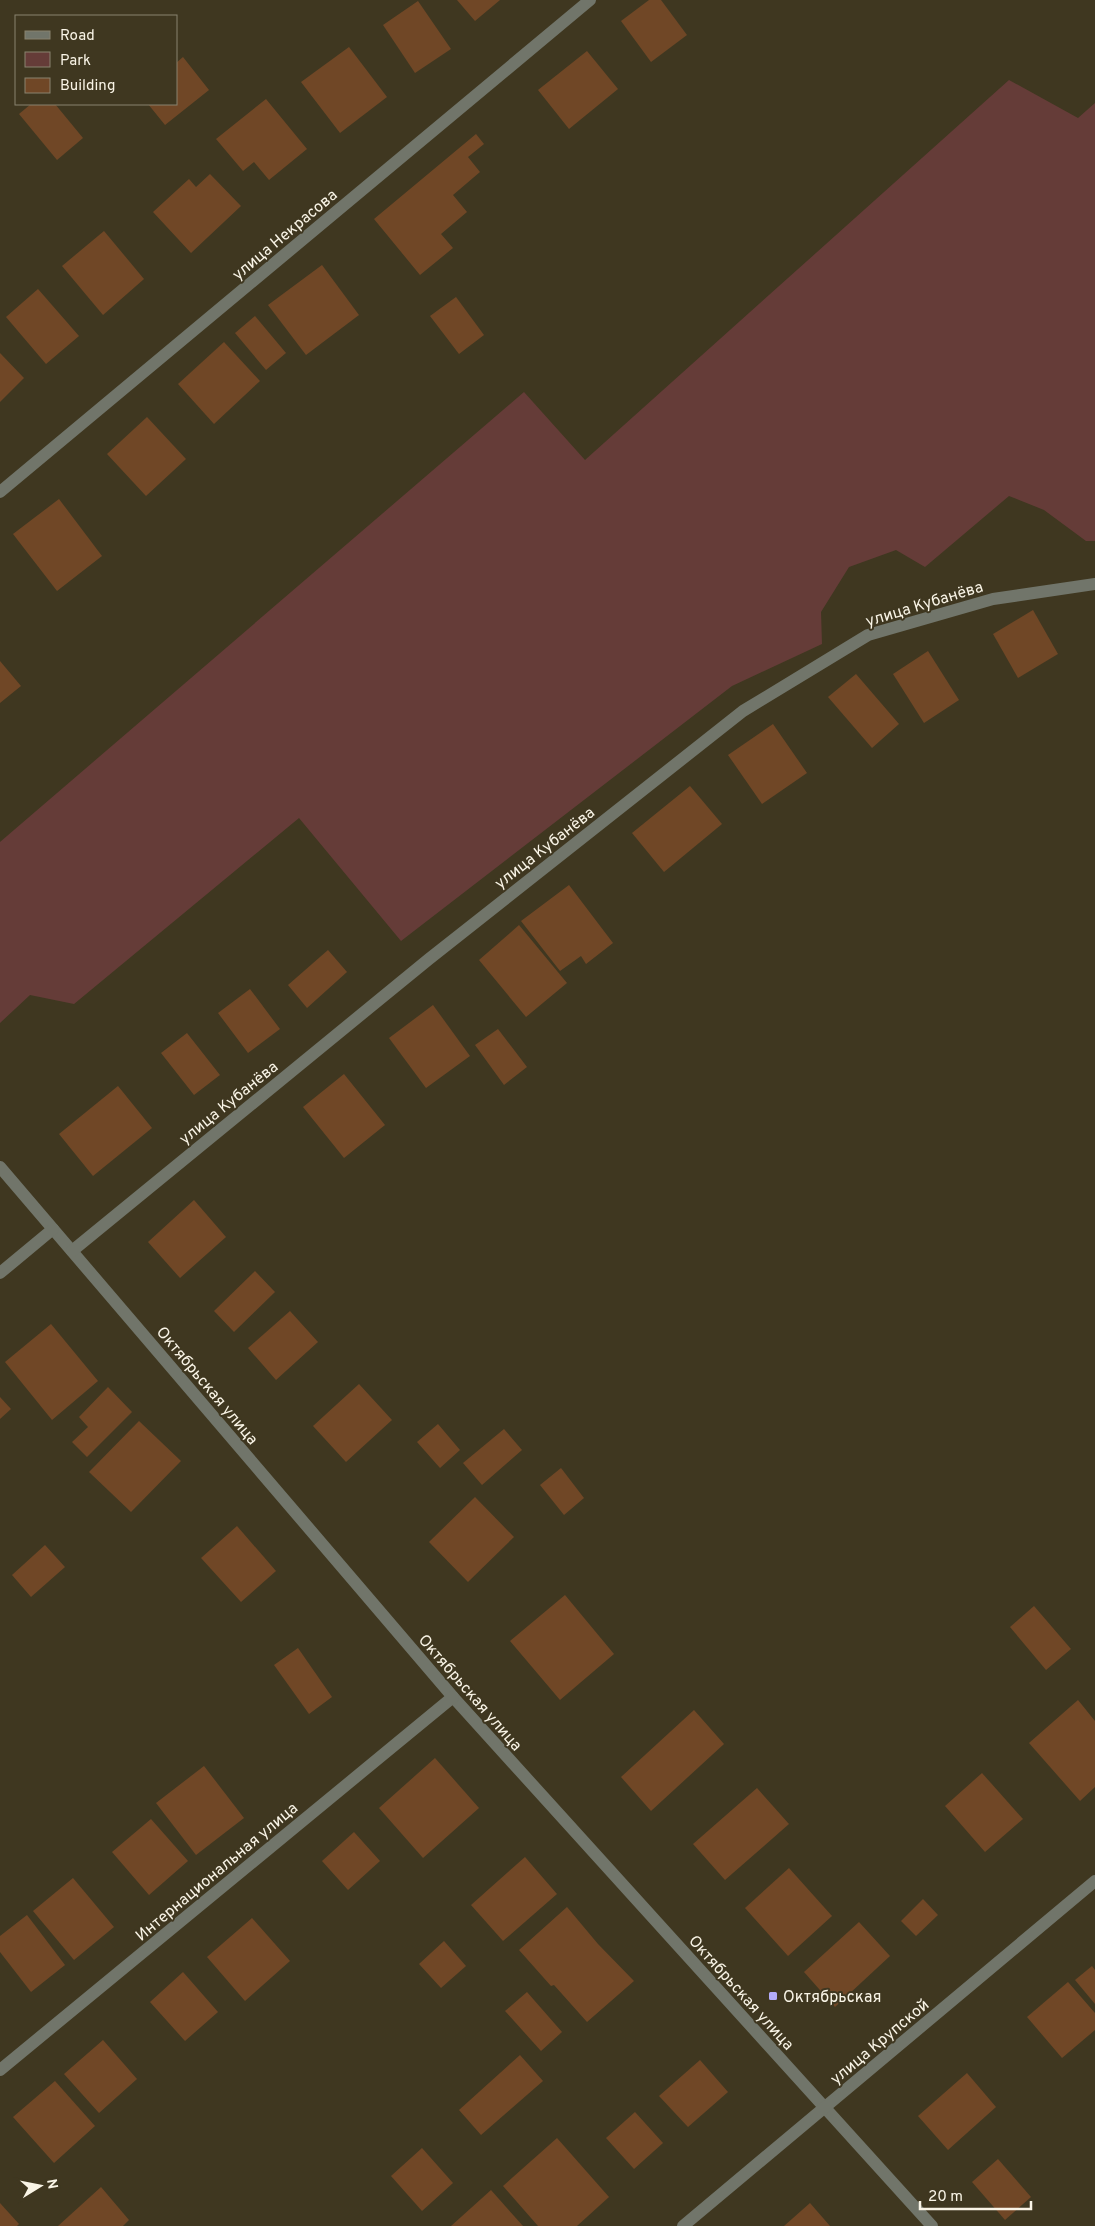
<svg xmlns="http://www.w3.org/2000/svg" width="1095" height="2226" font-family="Overpass,sans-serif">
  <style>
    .green { fill: #653c38 }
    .building { fill: #704726 }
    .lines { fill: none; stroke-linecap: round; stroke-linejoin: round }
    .street { stroke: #71756a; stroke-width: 12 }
    .poi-dot { fill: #b3acf9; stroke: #3f3720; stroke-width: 2 }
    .labels { text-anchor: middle; stroke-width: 4; stroke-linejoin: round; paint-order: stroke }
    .street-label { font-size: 16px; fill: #f9f4e6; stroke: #3f3720 }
    .poi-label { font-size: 16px; fill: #f9f4e6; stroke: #3f3720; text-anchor: start }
  </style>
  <rect width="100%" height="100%" fill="#3f3720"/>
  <path class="green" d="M 1009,80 L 1078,118 L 1095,103 L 1095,541 L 1086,541 L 1044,510 L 1009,496 L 925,567 L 896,550 L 849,567 L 821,612 L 822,644 L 732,686 L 401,941 L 299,818 L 74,1004 L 30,995 L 0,1023 L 0,842 L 524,392 L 585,460 Z"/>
  <g class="building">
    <path d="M 457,0 L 500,0 L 475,21 Z"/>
    <path d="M 649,0 L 661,0 L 687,35 L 651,62 L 621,21 Z"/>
    <path d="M 418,1 L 451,49 L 415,73 L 383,25 Z"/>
    <path d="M 349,47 L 387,97 L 340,133 L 301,82 Z"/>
    <path d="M 587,51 L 618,89 L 569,129 L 538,90 Z"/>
    <path d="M 183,57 L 209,90 L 165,125 L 148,104 L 176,104 L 176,63 Z"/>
    <path d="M 266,99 L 307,149 L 269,180 L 254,162 L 243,171 L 216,139 Z"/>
    <path d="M 31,104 L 55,104 L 83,138 L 57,160 L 19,114 Z"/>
    <path d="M 476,134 L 484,144 L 468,157 L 480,172 L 453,195 L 467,212 L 441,234 L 453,248 L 420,275 L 374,219 Z"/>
    <path d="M 210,174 L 241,206 L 191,253 L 153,212 L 189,179 L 196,187 Z"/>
    <path d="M 104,231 L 144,279 L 103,315 L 62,266 Z"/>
    <path d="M 322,265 L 359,315 L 306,355 L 268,305 Z"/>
    <path d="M 38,289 L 79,336 L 46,364 L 6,317 Z"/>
    <path d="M 456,297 L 484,335 L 459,354 L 430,316 Z"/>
    <path d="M 255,316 L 286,353 L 266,370 L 235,333 Z"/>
    <path d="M 224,342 L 260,381 L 214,424 L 178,384 Z"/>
    <path d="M 0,353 L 24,378 L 0,402 Z"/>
    <path d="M 147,417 L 186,459 L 146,496 L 107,454 Z"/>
    <path d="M 59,499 L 102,556 L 57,591 L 13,534 Z"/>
    <path d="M 1033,610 L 1058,654 L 1018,678 L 993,634 Z"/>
    <path d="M 928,651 L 959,700 L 924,723 L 893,674 Z"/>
    <path d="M 0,661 L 21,686 L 0,703 Z"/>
    <path d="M 856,674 L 899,724 L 872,748 L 828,697 Z"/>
    <path d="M 773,724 L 807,773 L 762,804 L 728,755 Z"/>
    <path d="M 690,786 L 722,824 L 664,872 L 632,833 Z"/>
    <path d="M 569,885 L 613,943 L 586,964 L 581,956 L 560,971 L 521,921 Z"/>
    <path d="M 519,925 L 567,983 L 526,1017 L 479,960 Z"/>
    <path d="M 328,950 L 347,972 L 307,1008 L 288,985 Z"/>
    <path d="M 250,989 L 280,1029 L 248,1053 L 218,1013 Z"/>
    <path d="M 433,1005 L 470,1056 L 426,1088 L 389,1038 Z"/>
    <path d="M 498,1029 L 527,1067 L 504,1085 L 475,1045 Z"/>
    <path d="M 187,1033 L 220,1075 L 194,1095 L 161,1053 Z"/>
    <path d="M 344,1074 L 385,1125 L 344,1158 L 303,1107 Z"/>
    <path d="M 118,1086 L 152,1128 L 93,1176 L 59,1134 Z"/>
    <path d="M 194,1200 L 226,1237 L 180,1278 L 148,1242 Z"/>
    <path d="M 255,1271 L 275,1292 L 234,1332 L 214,1311 Z"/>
    <path d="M 290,1311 L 318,1342 L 276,1380 L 248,1348 Z"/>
    <path d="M 51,1324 L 98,1381 L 52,1420 L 5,1362 Z"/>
    <path d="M 359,1384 L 392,1420 L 346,1462 L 313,1426 Z"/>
    <path d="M 108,1387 L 132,1412 L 87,1457 L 72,1442 L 88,1427 L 79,1417 Z"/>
    <path d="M 0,1397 L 11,1409 L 0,1419 Z"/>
    <path d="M 139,1421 L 181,1461 L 131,1512 L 89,1472 Z"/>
    <path d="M 438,1424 L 460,1450 L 440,1468 L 417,1442 Z"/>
    <path d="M 504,1429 L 522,1450 L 482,1485 L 463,1463 Z"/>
    <path d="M 561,1468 L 584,1498 L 564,1515 L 540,1485 Z"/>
    <path d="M 475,1497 L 514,1537 L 468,1582 L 429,1542 Z"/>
    <path d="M 237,1526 L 276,1571 L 241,1602 L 201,1558 Z"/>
    <path d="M 45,1545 L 65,1567 L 31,1597 L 12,1575 Z"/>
    <path d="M 565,1595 L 614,1654 L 560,1700 L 510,1641 Z"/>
    <path d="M 1034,1606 L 1071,1649 L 1046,1670 L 1010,1627 Z"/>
    <path d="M 298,1648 L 332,1697 L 309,1714 L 274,1665 Z"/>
    <path d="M 1078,1700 L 1095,1721 L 1095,1787 L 1080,1801 L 1029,1743 Z"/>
    <path d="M 694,1710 L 724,1744 L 651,1811 L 621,1777 Z"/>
    <path d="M 435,1758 L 479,1808 L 423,1858 L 379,1808 Z"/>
    <path d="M 204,1766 L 244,1818 L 196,1855 L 156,1803 Z"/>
    <path d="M 982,1773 L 1023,1819 L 985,1852 L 945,1806 Z"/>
    <path d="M 757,1788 L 789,1824 L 725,1880 L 693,1844 Z"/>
    <path d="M 151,1819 L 188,1861 L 149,1895 L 112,1852 Z"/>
    <path d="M 354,1832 L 380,1861 L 348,1890 L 322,1861 Z"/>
    <path d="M 525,1857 L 557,1894 L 503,1941 L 471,1905 Z"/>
    <path d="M 789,1868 L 832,1916 L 788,1956 L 745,1908 Z"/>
    <path d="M 73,1878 L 114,1927 L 74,1960 L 33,1911 Z"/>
    <path d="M 923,1899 L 938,1915 L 916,1936 L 901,1921 Z"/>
    <path d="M 567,1907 L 598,1944 L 634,1981 L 587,2022 L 554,1985 L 551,1986 L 519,1950 Z"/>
    <path d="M 27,1915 L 65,1965 L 31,1992 L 0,1952 L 0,1936 Z"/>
    <path d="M 252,1918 L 290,1961 L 245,2001 L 207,1957 Z"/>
    <path d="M 859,1922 L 890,1956 L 835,2007 L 804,1972 Z"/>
    <path d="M 444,1941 L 466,1966 L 441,1988 L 419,1964 Z"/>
    <path d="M 1092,1966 L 1095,1970 L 1095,2004 L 1075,1980 Z"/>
    <path d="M 183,1972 L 218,2012 L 185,2041 L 150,2002 Z"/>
    <path d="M 1068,1982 L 1095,2013 L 1095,2030 L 1062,2058 L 1027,2017 Z"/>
    <path d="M 527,1992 L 562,2032 L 541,2051 L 505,2011 Z"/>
    <path d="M 103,2040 L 137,2079 L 99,2113 L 64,2074 Z"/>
    <path d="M 520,2055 L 543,2081 L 481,2135 L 459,2110 Z"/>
    <path d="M 700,2060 L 728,2092 L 688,2127 L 659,2096 Z"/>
    <path d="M 967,2073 L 996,2107 L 948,2150 L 918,2116 Z"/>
    <path d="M 55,2081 L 95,2126 L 54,2163 L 13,2117 Z"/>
    <path d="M 635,2112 L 663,2143 L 634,2169 L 606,2138 Z"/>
    <path d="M 557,2138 L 609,2197 L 577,2226 L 538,2226 L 503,2186 Z"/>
    <path d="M 422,2148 L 453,2183 L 422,2211 L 391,2176 Z"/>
    <path d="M 998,2159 L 1031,2197 L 1005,2220 L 972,2182 Z"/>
    <path d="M 101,2187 L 129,2220 L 123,2226 L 58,2226 Z"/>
    <path d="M 491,2190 L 523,2226 L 451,2226 Z"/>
    <path d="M 0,2203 L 19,2224 L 17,2226 L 0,2226 Z"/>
    <path d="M 810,2203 L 830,2226 L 784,2226 Z"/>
  </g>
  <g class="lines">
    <g class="street">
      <path d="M 0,492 L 590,0"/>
      <path d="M 0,1167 L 453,1697 L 932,2226"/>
      <path d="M 72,1251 L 429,959 L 743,711 L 868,635 L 993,599 L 1095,584"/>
      <path d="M 0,1273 L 53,1229"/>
      <path d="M 0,2070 L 453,1697"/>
      <path d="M 683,2226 L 1095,1881"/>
    </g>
  </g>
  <rect class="poi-dot" x="768" y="1991" width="10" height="10" rx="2.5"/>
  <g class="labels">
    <g class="street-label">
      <text transform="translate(284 234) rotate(-40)" y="6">улица Некрасова</text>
      <text transform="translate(924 603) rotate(-17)" y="6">улица Кубанёва</text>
      <text transform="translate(544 847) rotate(-38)" y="6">улица Кубанёва</text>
      <text transform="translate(228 1102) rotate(-39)" y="6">улица Кубанёва</text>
      <text transform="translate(208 1385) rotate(50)" y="6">Октябрьская улица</text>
      <text transform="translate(471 1692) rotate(49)" y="6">Октябрьская улица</text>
      <text transform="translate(216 1871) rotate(-40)" y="6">Интернациональная улица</text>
      <text transform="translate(742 1992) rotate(48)" y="6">Октябрьская улица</text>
      <text transform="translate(879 2041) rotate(-40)" y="6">улица Крупской</text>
    </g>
    <g class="poi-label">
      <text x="783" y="2002">Октябрьская</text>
    </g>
  </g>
  <rect x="15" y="15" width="162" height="90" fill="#3f3720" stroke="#89836f"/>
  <rect x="25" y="31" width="25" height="8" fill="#71756a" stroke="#89836f"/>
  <text x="60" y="40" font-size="15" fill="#f9f4e6">Road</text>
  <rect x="25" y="52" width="25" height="15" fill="#653c38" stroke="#89836f"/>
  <text x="60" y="65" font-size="15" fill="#f9f4e6">Park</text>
  <rect x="25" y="78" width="25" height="15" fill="#704726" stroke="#89836f"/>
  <text x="60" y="90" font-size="15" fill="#f9f4e6">Building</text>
  <g transform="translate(40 2186) rotate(80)" stroke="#3f3720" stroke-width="4" paint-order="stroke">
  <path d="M0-4L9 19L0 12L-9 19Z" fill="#f9f4e6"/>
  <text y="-8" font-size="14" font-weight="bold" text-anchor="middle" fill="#f9f4e6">N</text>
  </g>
  <path d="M920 2201v8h111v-8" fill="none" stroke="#f9f4e6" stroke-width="2.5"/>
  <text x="928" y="2201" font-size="15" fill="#f9f4e6" stroke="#3f3720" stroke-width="4" paint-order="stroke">20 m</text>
</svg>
